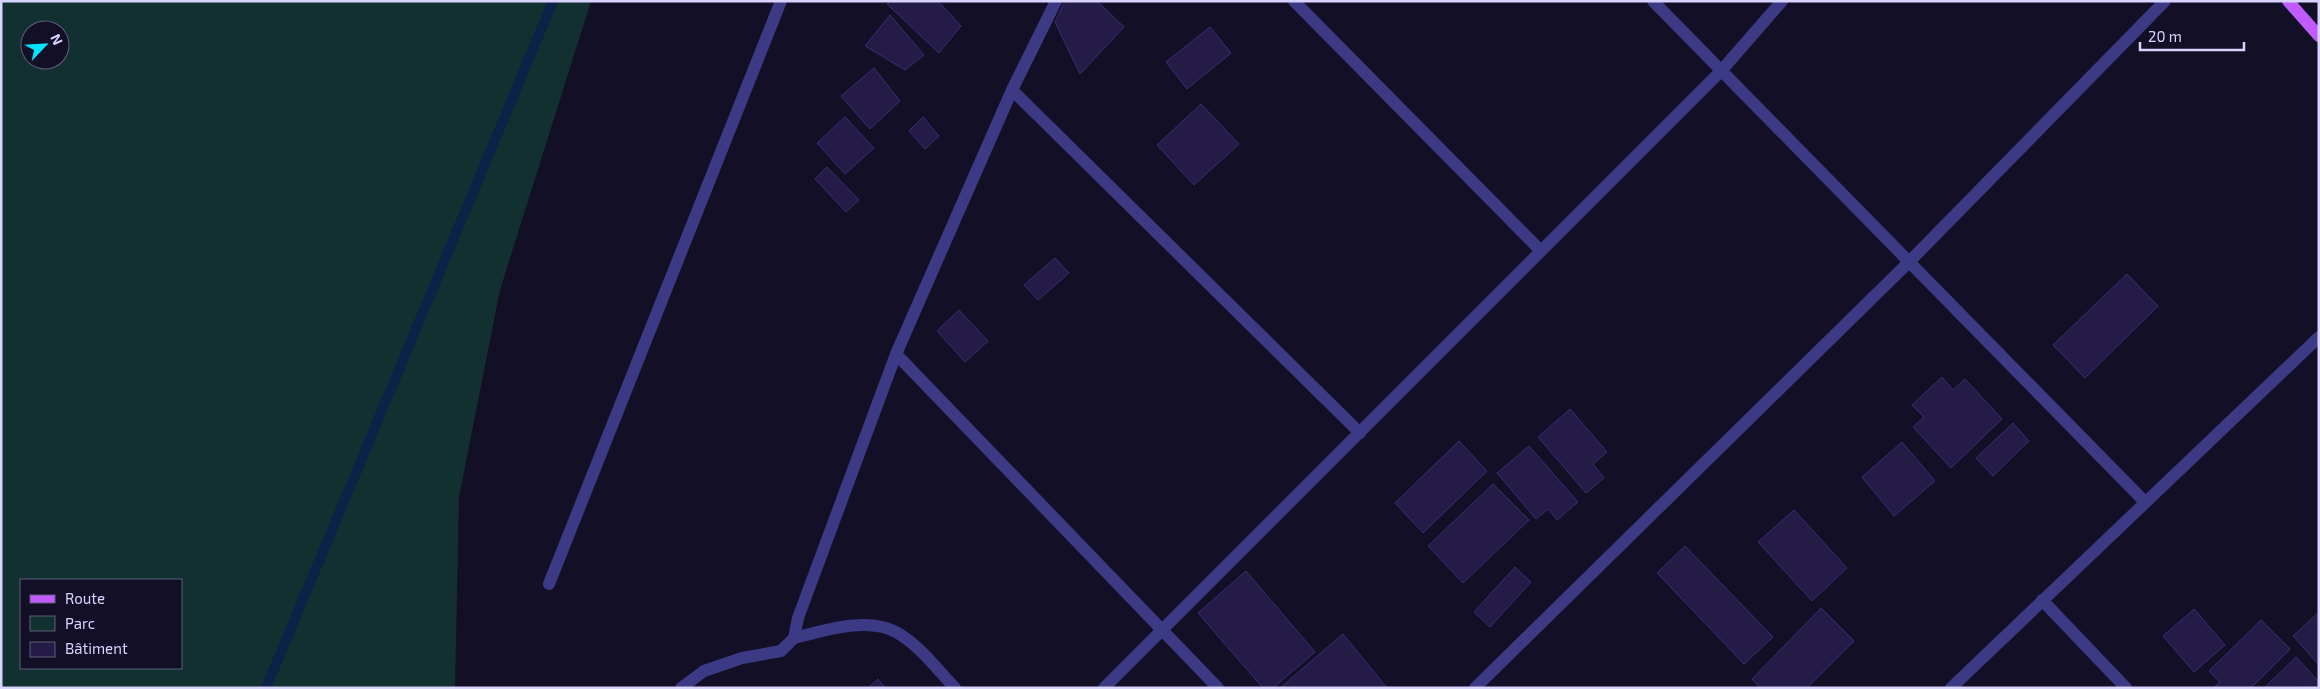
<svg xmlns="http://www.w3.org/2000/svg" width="2320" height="689" font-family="'Exo 2',sans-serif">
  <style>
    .green { fill: #12302f; fill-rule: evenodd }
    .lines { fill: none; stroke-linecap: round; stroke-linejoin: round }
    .stream { stroke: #0c2248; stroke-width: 10 }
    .building { fill: #241b47; stroke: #3b2d73 }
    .street { stroke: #3d3a85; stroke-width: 12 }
    .primary { stroke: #c25bff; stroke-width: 12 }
  </style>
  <rect width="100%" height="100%" fill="#130f26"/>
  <path class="green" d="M 1,1 L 591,1 L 500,290 L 459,497 L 455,688 L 1,688 ZM 30,30 L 60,30 L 60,60 L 30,60 ZM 21,580 L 181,580 L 181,668 L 21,668 Z"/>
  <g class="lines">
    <path class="stream" d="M 266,688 L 553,1"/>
  </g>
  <g class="building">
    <path d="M 891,1 L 938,1 L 961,26 L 939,53 L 887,4 Z"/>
    <path d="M 1065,1 L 1097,1 L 1124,27 L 1080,74 L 1055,22 Z"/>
    <path d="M 890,15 L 924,55 L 905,70 L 865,46 Z"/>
    <path d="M 1210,27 L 1231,53 L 1187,89 L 1166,62 Z"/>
    <path d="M 874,68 L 900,101 L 870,129 L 841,96 Z"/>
    <path d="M 1201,104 L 1239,144 L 1194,185 L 1157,145 Z"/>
    <path d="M 845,117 L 874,148 L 845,174 L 817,143 Z"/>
    <path d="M 923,117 L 939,136 L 925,149 L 909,131 Z"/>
    <path d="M 827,167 L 859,200 L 846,212 L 815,179 Z"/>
    <path d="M 1055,258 L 1069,273 L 1038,300 L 1024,285 Z"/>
    <path d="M 2127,274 L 2158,306 L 2085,378 L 2053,345 Z"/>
    <path d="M 959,310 L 988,341 L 965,362 L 937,331 Z"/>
    <path d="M 1942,377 L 1953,390 L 1965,379 L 2002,419 L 1951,468 L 1913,427 L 1924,417 L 1912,405 Z"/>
    <path d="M 1570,409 L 1607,452 L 1593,464 L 1604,478 L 1586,493 L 1538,437 Z"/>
    <path d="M 2013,423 L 2029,441 L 1993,476 L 1976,458 Z"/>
    <path d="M 1459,441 L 1487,471 L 1423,533 L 1395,503 Z"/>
    <path d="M 1902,442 L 1935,481 L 1894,516 L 1862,477 Z"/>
    <path d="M 1529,446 L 1578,502 L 1557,520 L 1548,509 L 1536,519 L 1497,473 Z"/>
    <path d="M 1493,484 L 1529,520 L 1463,583 L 1428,546 Z"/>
    <path d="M 1794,510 L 1847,568 L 1812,601 L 1758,542 Z"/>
    <path d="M 1685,546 L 1773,637 L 1744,664 L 1657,573 Z"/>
    <path d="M 1515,567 L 1531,582 L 1490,627 L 1474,612 Z"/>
    <path d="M 1246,571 L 1315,652 L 1273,688 L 1263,688 L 1198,613 Z"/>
    <path d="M 1821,608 L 1854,641 L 1807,688 L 1760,688 L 1752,679 Z"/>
    <path d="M 2194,609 L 2225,645 L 2194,672 L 2163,636 Z"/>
    <path d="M 2319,612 L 2319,665 L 2293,636 Z"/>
    <path d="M 2261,620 L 2290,649 L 2251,688 L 2213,688 L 2220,682 L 2209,671 Z"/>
    <path d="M 1343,634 L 1387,688 L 1280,688 Z"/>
    <path d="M 2296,657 L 2319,682 L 2319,687 L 2264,688 Z"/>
    <path d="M 878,679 L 885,688 L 868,688 Z"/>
  </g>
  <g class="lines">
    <g class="street">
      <path d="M 1294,1 L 1541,251"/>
      <path d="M 1653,1 L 2145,502"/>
      <path d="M 1012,90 L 1360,433"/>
      <path d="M 896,354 L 1218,688"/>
      <path d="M 549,584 L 781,1"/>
      <path d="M 2042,600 L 2126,688"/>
      <path d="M 794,638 C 823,631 867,616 896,632 C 919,645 937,669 955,688"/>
      <path d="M 681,688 L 704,671 L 742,658 L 781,651 L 794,638 L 798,618 L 896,354 L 1012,90 L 1056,1"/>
      <path d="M 1104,688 L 1721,71 L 1782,1"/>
      <path d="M 1475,688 L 1909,262 L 2165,1"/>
      <path d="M 1951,688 L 2319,337"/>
    </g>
    <path class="primary" d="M 2288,1 L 2319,36"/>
  </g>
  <rect width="2320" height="689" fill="none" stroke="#d9d4ff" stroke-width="5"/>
  <rect x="20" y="579" width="162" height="90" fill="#130f26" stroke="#625e7d"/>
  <rect x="30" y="595" width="25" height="8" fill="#c25bff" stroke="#625e7d"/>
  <text x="65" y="604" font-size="15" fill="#d9d4ff">Route</text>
  <rect x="30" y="616" width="25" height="15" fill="#12302f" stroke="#625e7d"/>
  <text x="65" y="629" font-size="15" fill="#d9d4ff">Parc</text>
  <rect x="30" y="642" width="25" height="15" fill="#241b47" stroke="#625e7d"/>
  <text x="65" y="654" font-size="15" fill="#d9d4ff">Bâtiment</text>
  <g transform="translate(45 45) rotate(65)"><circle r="24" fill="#130f26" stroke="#625e7d"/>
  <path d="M0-4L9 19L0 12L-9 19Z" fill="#00e5ff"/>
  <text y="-8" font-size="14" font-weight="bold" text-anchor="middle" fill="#d9d4ff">N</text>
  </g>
  <path d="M2140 42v8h104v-8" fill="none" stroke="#d9d4ff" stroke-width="2.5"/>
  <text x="2148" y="42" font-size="15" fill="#d9d4ff" stroke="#130f26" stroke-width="4" paint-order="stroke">20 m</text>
</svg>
